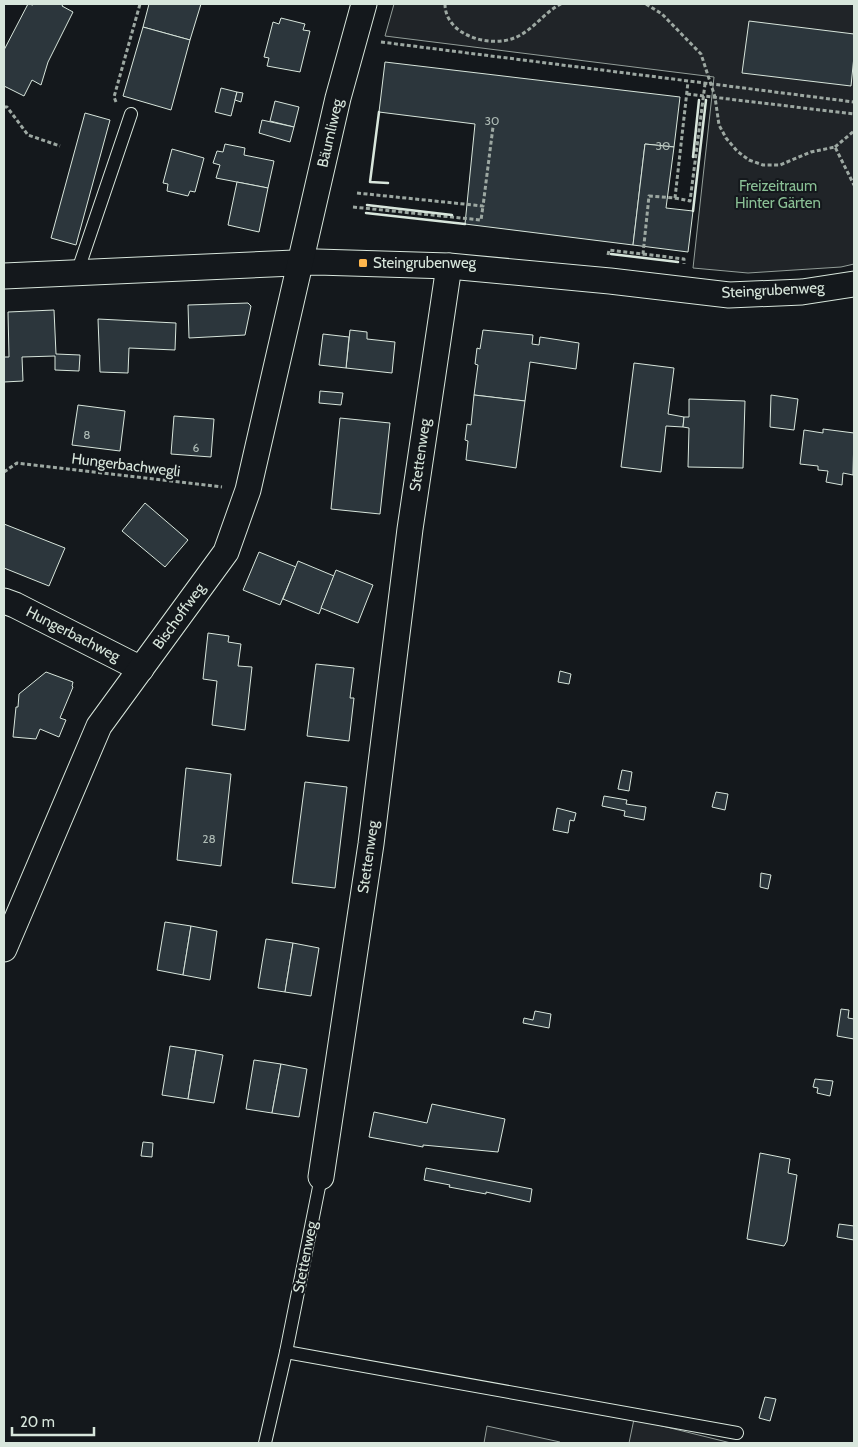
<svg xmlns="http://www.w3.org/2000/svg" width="858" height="1447" font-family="Cabin,sans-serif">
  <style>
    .green { fill: #202428; stroke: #939e99 }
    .building { fill: #2c363c; stroke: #d8e6dc }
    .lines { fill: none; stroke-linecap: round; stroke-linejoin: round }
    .lane-casing { stroke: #d8e6dc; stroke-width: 14 }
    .street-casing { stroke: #d8e6dc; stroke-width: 27 }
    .path { stroke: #9da8a2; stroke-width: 3; stroke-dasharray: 4 2.5; stroke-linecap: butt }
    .lane { stroke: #14181c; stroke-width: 12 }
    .street { stroke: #14181c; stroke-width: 25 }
    .wall { stroke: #d8e6dc; stroke-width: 2.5 }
    .poi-dot { fill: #ffb74d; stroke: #14181c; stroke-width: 2 }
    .labels { text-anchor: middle; stroke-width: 4; stroke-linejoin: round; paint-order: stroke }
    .number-label { font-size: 12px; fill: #adbab4 }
    .street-label { font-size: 15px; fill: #d8e6dc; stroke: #14181c }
    .park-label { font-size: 15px; fill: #8ac095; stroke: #14181c }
    .poi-label { font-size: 15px; fill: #d8e6dc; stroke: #14181c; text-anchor: start }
  </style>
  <rect width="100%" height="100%" fill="#14181c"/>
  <g class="green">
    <path d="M 394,4 L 854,4 L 854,264 L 841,267 L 748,273 L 693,268 L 714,77 L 385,36 Z"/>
    <path d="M 634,1419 L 731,1443 L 629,1443 Z"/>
    <path d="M 487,1426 L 560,1442 L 559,1443 L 484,1443 Z"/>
  </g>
  <g class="building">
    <path d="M 28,4 L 33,5 L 34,4 L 63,4 L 62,6 L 73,12 L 48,62 L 41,85 L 32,80 L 24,96 L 4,86 L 4,50 Z"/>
    <path d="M 149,4 L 201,4 L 190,40 L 143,27 Z"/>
    <path d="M 281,18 L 305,24 L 303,30 L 310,31 L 300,72 L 267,66 L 269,58 L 264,57 L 273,22 L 279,24 Z"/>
    <path d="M 749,21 L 854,34 L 854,56 L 851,86 L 742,73 Z"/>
    <path d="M 143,27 L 190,40 L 171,110 L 123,96 Z"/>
    <path d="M 385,62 L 680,97 L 674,147 L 645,144 L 633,245 L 465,224 L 475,124 L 379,112 Z"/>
    <path d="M 221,88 L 237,92 L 231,116 L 215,112 Z"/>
    <path d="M 237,92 L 243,93 L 241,102 L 235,100 Z"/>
    <path d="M 275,101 L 299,107 L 294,127 L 270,121 Z"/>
    <path d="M 85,113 L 110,120 L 76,245 L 51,238 Z"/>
    <path d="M 262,120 L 294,127 L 290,142 L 259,133 Z"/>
    <path d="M 225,144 L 245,148 L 244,155 L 274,161 L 268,188 L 216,178 L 220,165 L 213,163 L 217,151 L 223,152 Z"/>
    <path d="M 645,144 L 674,147 L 666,208 L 693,211 L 688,252 L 633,245 Z"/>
    <path d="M 172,149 L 204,158 L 195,192 L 190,191 L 188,196 L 167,191 L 168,184 L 163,183 Z"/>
    <path d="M 237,182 L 268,188 L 259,232 L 228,225 Z"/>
    <path d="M 248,303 L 251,306 L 245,335 L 189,338 L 188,305 Z"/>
    <path d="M 54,310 L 56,354 L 80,355 L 79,371 L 55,370 L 55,356 L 22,357 L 23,381 L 4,382 L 4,357 L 9,357 L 8,312 Z"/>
    <path d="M 98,319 L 176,323 L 175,350 L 129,348 L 128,373 L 100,372 Z"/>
    <path d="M 350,330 L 367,332 L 367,339 L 395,342 L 392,373 L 346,368 Z"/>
    <path d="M 483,330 L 533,335 L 532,344 L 539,345 L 540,337 L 579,343 L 576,369 L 530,362 L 525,401 L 474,395 L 478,365 L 475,364 L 477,348 L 480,349 Z"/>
    <path d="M 323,334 L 349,337 L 346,368 L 319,365 Z"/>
    <path d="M 634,363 L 674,368 L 668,414 L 684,417 L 683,427 L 666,426 L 661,472 L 621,467 Z"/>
    <path d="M 320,391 L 343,393 L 341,405 L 319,403 Z"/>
    <path d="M 474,395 L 525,401 L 516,468 L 466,460 L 468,441 L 465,440 L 467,424 L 471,425 Z"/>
    <path d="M 771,395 L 798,399 L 794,430 L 770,427 Z"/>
    <path d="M 689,399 L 745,401 L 743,468 L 688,467 L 689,428 L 683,427 L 684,417 L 689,417 Z"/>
    <path d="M 78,405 L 125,411 L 120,451 L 72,445 Z"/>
    <path d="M 174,416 L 214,419 L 211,457 L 171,454 Z"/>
    <path d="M 340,418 L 390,423 L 380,514 L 331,509 Z"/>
    <path d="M 823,429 L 854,433 L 853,475 L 843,473 L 842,485 L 826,482 L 828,471 L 818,470 L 818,466 L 800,464 L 804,430 L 823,433 Z"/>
    <path d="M 145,503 L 188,540 L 165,567 L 122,531 Z"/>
    <path d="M 4,524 L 65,548 L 49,586 L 4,568 Z"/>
    <path d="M 259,552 L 296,567 L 280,605 L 243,590 Z"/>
    <path d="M 298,561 L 334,576 L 319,614 L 283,599 Z"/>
    <path d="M 336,570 L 373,585 L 358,623 L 321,608 Z"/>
    <path d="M 208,633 L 229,636 L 228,642 L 241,644 L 238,666 L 252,667 L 245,730 L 212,725 L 217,681 L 203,679 Z"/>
    <path d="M 316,664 L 354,668 L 350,698 L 354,698 L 349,741 L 307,736 Z"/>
    <path d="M 560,671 L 571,674 L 569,684 L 558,682 Z"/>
    <path d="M 46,672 L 73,682 L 72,686 L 73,687 L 60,718 L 66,720 L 59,737 L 40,729 L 36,739 L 13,737 L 16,707 L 18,707 L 19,694 Z"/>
    <path d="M 186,768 L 231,774 L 221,866 L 177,860 Z"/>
    <path d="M 622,770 L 632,772 L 629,791 L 618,789 Z"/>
    <path d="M 305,782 L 347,787 L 335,888 L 292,883 Z"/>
    <path d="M 716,792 L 728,794 L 725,810 L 712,807 Z"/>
    <path d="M 604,796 L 627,800 L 626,804 L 646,807 L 644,820 L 624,816 L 625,811 L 602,806 Z"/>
    <path d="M 557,808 L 576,813 L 574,821 L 570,820 L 568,833 L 553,830 Z"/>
    <path d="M 761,873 L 771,875 L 768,889 L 760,887 Z"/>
    <path d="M 165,922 L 191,926 L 183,975 L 157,970 Z"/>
    <path d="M 191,926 L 217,931 L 210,980 L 183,975 Z"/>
    <path d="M 266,939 L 293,943 L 285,992 L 258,988 Z"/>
    <path d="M 293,943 L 319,948 L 311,996 L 285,992 Z"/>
    <path d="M 841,1009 L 849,1010 L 848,1018 L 854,1019 L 854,1039 L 837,1036 Z"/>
    <path d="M 535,1011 L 551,1014 L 549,1028 L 523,1023 L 524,1018 L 533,1020 Z"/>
    <path d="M 170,1046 L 196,1050 L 188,1099 L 162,1095 Z"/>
    <path d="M 196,1050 L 223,1055 L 214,1103 L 188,1099 Z"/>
    <path d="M 254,1060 L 281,1064 L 272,1113 L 246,1109 Z"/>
    <path d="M 281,1064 L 307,1069 L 299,1117 L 272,1113 Z"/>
    <path d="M 815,1079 L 833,1081 L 830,1096 L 817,1093 L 818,1088 L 813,1087 Z"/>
    <path d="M 432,1104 L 505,1119 L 498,1152 L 423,1145 L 423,1147 L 369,1137 L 374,1112 L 427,1123 Z"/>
    <path d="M 143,1142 L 153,1143 L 152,1157 L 141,1156 Z"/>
    <path d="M 760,1153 L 790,1159 L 788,1173 L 797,1175 L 787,1241 L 784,1246 L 747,1239 Z"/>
    <path d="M 426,1168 L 532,1189 L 530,1202 L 486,1192 L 486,1194 L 449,1187 L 450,1185 L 424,1180 Z"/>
    <path d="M 839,1224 L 854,1226 L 854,1240 L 837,1237 Z"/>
    <path d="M 765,1397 L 776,1399 L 770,1421 L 759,1418 Z"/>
  </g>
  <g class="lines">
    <g class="lane-casing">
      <g id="lane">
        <path d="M 77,273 L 131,114"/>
        <path d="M 286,1352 L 737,1433"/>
        <path d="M 265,1443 L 286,1352 L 321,1177"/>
      </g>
    </g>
    <g class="street-casing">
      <g id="street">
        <path d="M 4,276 L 317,262 L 449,266 L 610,281 L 729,295 L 802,292 L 854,284"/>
        <path d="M 4,601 L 15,605 L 141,669"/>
        <path d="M 4,949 L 99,726 L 226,552 L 248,490 L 338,98 L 364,4"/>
        <path d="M 321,1177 L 371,844 L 410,529 L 449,266"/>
      </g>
    </g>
    <g class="path">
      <path d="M 445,4 C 445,35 489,48 514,38 C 533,31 544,12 561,4"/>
      <path d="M 646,4 L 662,14 L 701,54 L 715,97 L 719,125 L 726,138 L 737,151 L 749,160 L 763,165 L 780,165 L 811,152 L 835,147 L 854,185"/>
      <path d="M 381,42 L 854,102"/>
      <path d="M 687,94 L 854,114"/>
      <path d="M 116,102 L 114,97 L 140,4"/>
      <path d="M 4,107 L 7,107 L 28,135 L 60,146"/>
      <path d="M 835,147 L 854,131"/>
      <path d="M 357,193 L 483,206 L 493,127"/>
      <path d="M 675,198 L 690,201 L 705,84"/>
      <path d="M 353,207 L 481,220 L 483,206"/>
      <path d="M 643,254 L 684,259 L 684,264"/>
      <path d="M 608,255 L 609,250 L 643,254 L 649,196 L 675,198 L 688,82"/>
      <path d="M 4,472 L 17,463 L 222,487"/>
    </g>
    <use href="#lane" class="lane"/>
    <use href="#street" class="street"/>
    <g class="wall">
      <path d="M 379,112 L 370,182 L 388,183"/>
      <path d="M 693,157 L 699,100"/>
      <path d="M 367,205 L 452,215"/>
      <path d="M 693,211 L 706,100"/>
      <path d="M 366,213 L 465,224"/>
      <path d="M 611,254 L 678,262"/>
    </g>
  </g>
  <rect class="poi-dot" x="358" y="258" width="10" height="10" rx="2.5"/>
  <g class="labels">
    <g class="number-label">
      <text x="492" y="125">30</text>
      <text x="663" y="150">30</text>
      <text x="87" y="439">8</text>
      <text x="196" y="452">6</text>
      <text x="209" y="843">28</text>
    </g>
    <g class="street-label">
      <text transform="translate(330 133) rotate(-77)" y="5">Bäumliweg</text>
      <text transform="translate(773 290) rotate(-3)" y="5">Steingrubenweg</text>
      <text transform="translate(420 455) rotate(-82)" y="5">Stettenweg</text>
      <text transform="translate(126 465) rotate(7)" y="5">Hungerbachwegli</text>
      <text transform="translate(179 616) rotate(-54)" y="5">Bischoffweg</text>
      <text transform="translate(73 634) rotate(27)" y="5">Hungerbachweg</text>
      <text transform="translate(368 857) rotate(-82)" y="5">Stettenweg</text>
      <text transform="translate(305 1257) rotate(-79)" y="5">Stettenweg</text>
    </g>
    <g class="park-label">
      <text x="778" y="191">Freizeitraum<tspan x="778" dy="17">Hinter Gärten</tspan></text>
    </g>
    <g class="poi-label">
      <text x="373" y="268">Steingrubenweg</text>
    </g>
  </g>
  <rect width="858" height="1447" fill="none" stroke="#d8e6dc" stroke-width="10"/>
  <path d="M12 1427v8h82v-8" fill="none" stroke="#d8e6dc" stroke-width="2.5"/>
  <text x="20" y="1427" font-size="15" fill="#d8e6dc" stroke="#14181c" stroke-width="4" paint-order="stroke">20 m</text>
</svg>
